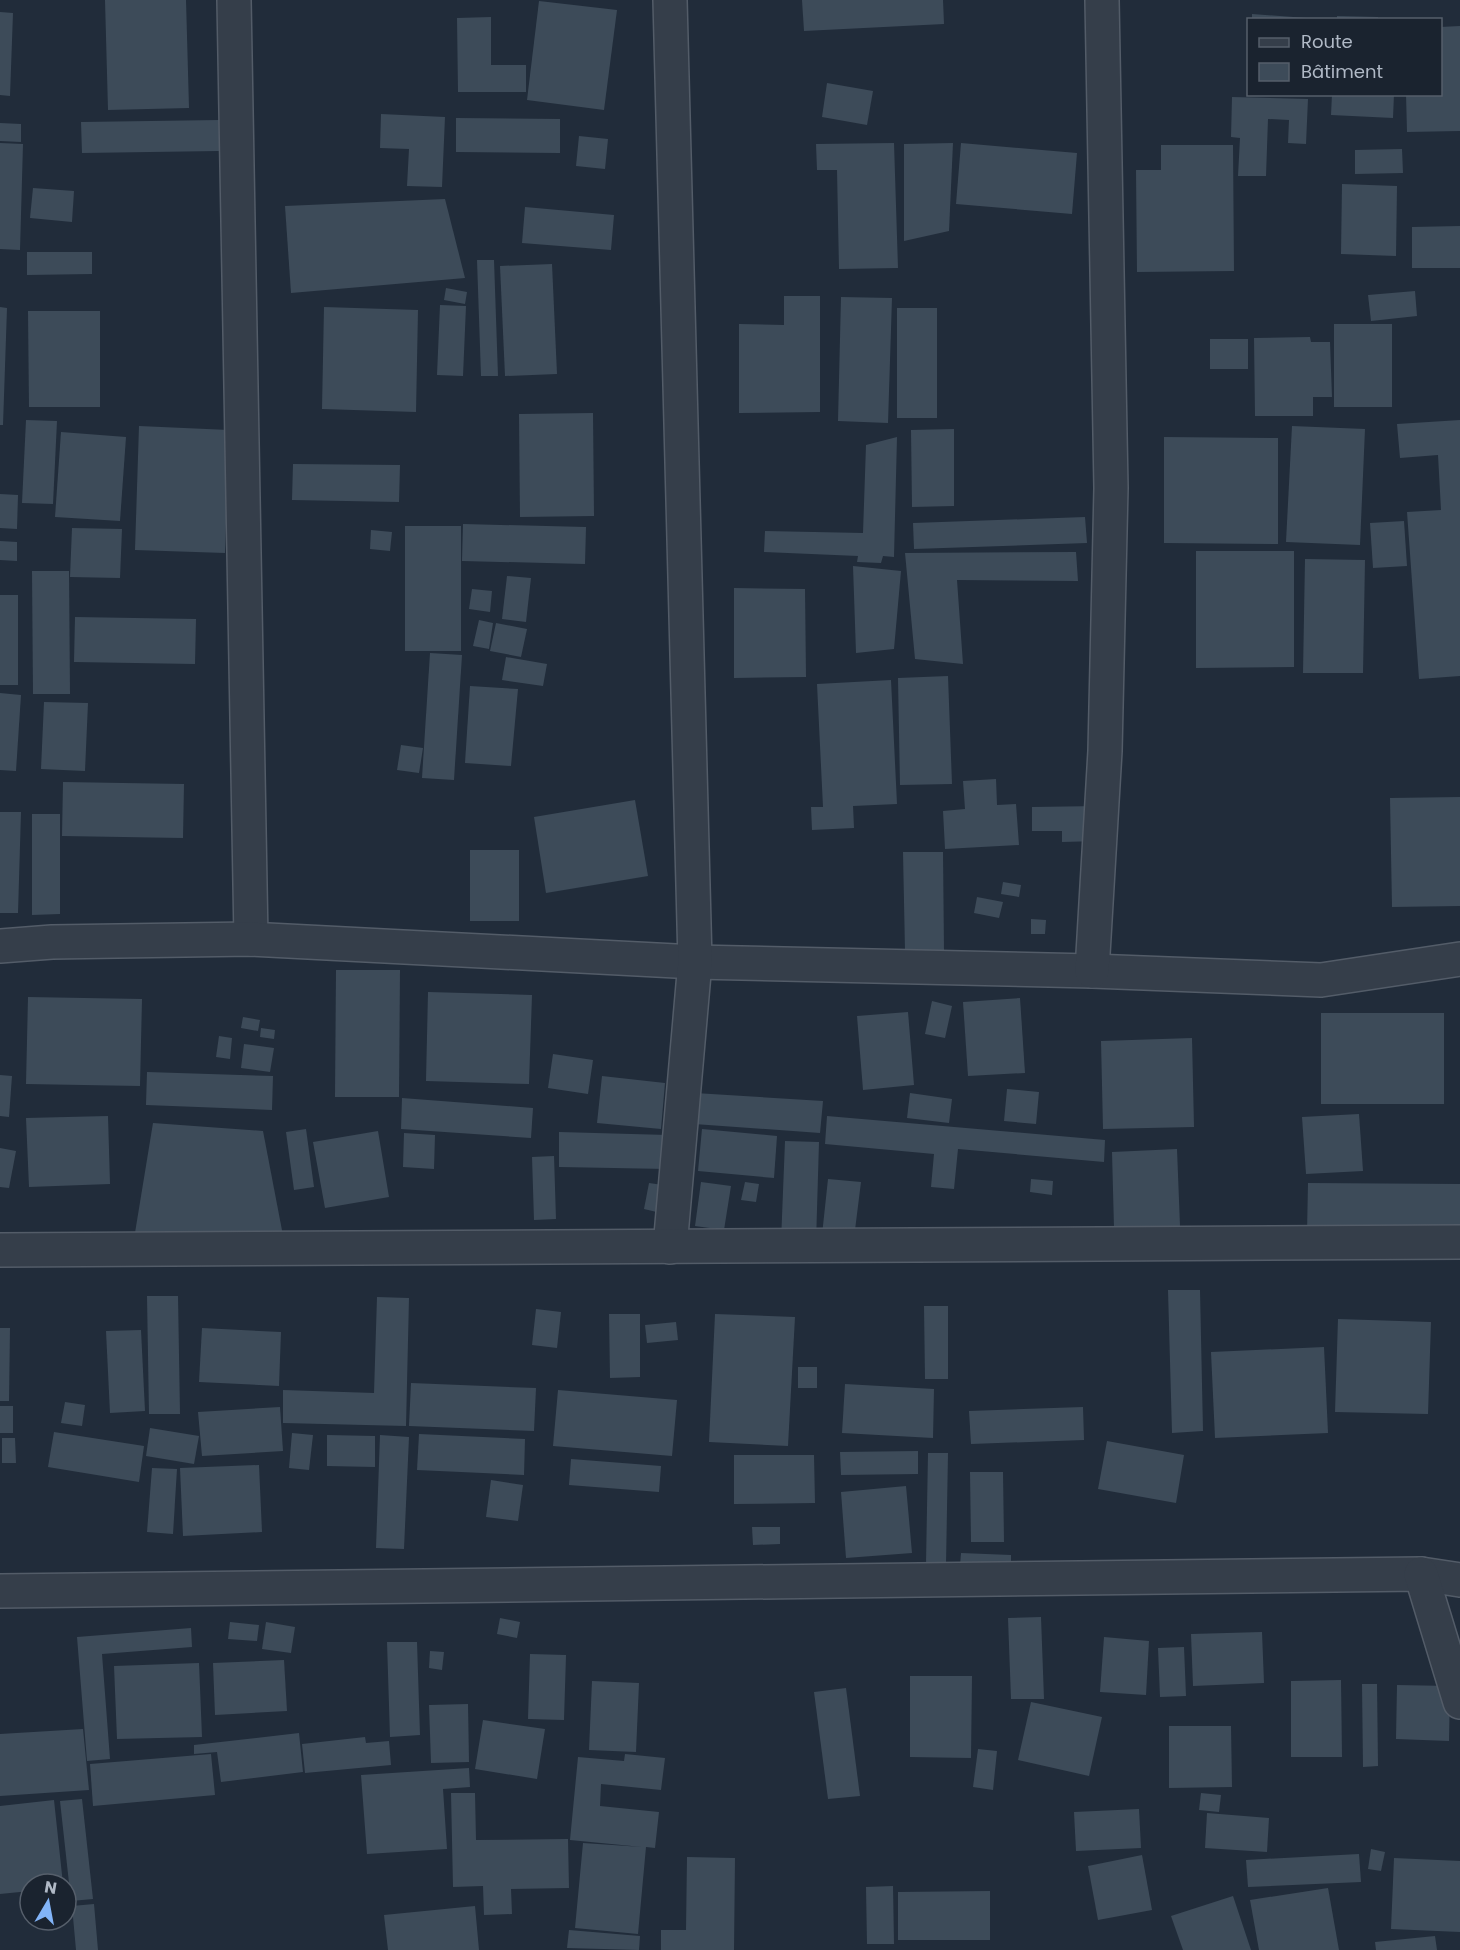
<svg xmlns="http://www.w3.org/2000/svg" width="1460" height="1950" font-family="Poppins,sans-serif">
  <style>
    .building { fill: #3d4b59 }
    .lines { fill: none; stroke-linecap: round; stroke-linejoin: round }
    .minor-casing { stroke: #535c68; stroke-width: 36 }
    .tertiary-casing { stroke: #535c68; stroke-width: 36 }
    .minor { stroke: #353e4a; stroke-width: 33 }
    .tertiary { stroke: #353e4a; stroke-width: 33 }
  </style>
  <rect width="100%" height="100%" fill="#212c3a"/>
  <g class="building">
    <path d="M 105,0 L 186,0 L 189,108 L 108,110 Z"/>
    <path d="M 802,0 L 943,0 L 944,24 L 804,31 Z"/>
    <path d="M 539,1 L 617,10 L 604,110 L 527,100 Z"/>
    <path d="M 0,12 L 13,13 L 10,96 L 0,95 Z"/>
    <path d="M 1252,14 L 1307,18 L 1307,20 L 1252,20 Z"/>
    <path d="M 1337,16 L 1378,17 L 1378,20 L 1337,20 Z"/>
    <path d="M 491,17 L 491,65 L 526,65 L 526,92 L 458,92 L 457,18 Z"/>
    <path d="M 1460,26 L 1460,131 L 1407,132 L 1406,94 L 1440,94 L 1440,27 Z"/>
    <path d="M 827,83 L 873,91 L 867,125 L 822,117 Z"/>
    <path d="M 1332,94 L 1394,94 L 1393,118 L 1331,115 Z"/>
    <path d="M 1232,97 L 1308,99 L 1306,144 L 1288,143 L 1289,120 L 1268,119 L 1266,176 L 1238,176 L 1240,138 L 1231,137 Z"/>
    <path d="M 381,114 L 445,117 L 442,187 L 407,186 L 409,149 L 380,148 Z"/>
    <path d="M 456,118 L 560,119 L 560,153 L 456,152 Z"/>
    <path d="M 219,120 L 219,151 L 82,153 L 81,122 Z"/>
    <path d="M 0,123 L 21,124 L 21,142 L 0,141 Z"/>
    <path d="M 579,136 L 608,139 L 605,169 L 576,166 Z"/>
    <path d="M 0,143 L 23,144 L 20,250 L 0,249 Z"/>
    <path d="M 894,143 L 898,268 L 839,269 L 837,170 L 817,170 L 816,144 Z"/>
    <path d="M 953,143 L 949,231 L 904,241 L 904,144 Z"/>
    <path d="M 961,143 L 1077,153 L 1072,214 L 956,204 Z"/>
    <path d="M 1161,145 L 1233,145 L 1234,271 L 1137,272 L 1136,170 L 1161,170 Z"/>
    <path d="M 1402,149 L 1403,173 L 1355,174 L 1355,150 Z"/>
    <path d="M 1342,184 L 1397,186 L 1396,256 L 1341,254 Z"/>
    <path d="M 33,188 L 74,191 L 72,222 L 30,218 Z"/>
    <path d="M 445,199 L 465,278 L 291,293 L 285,206 Z"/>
    <path d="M 525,207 L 614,215 L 611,250 L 522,243 Z"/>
    <path d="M 1460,226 L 1460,268 L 1412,268 L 1412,227 Z"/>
    <path d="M 27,252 L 92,252 L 92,274 L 27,275 Z"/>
    <path d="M 477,260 L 494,260 L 498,376 L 481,376 Z"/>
    <path d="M 552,264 L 557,374 L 505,376 L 500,266 Z"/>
    <path d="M 446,288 L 467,292 L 465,304 L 444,300 Z"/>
    <path d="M 1415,291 L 1417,316 L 1371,321 L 1368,295 Z"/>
    <path d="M 784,296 L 820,296 L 820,412 L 739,413 L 739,324 L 784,325 Z"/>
    <path d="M 841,297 L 892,298 L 888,423 L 838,421 Z"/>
    <path d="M 440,305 L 466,306 L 463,376 L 437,375 Z"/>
    <path d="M 0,307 L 7,308 L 3,425 L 0,425 Z"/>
    <path d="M 324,307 L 418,310 L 416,412 L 322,409 Z"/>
    <rect x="897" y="308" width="40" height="110"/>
    <path d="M 28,311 L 100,311 L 100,407 L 29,407 Z"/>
    <rect x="1334" y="324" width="58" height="83"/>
    <path d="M 1310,337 L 1311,342 L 1330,342 L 1332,397 L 1313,397 L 1313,416 L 1255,416 L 1254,338 Z"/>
    <rect x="1210" y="339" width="38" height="30"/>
    <path d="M 593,413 L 594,516 L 520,517 L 519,414 Z"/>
    <path d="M 26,420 L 57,421 L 53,504 L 22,503 Z"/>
    <path d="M 1460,420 L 1460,676 L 1419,679 L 1407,512 L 1441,510 L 1438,455 L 1400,458 L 1397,424 Z"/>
    <path d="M 139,426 L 229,430 L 225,553 L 135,550 Z"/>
    <path d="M 1292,426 L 1365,429 L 1360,545 L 1286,542 Z"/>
    <path d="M 954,429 L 954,506 L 912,507 L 911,430 Z"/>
    <path d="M 61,432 L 126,437 L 120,521 L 55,517 Z"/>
    <path d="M 897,437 L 894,557 L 883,556 L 881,563 L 857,562 L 858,556 L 764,552 L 765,531 L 863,533 L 866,445 Z"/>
    <path d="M 1164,437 L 1278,438 L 1278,544 L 1164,543 Z"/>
    <path d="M 293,464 L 400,465 L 399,502 L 292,500 Z"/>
    <path d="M 0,494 L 18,495 L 17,529 L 0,528 Z"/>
    <path d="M 1085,517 L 1087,543 L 914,549 L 913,523 Z"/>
    <path d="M 1404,521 L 1407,566 L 1373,568 L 1370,523 Z"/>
    <path d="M 463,524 L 586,527 L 585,564 L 462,561 Z"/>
    <rect x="405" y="526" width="56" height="125"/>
    <path d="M 72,528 L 122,529 L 120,578 L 70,577 Z"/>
    <path d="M 371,530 L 392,532 L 390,551 L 370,549 Z"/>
    <path d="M 0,541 L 17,542 L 17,561 L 0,560 Z"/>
    <path d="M 1196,551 L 1294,551 L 1294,667 L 1196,668 Z"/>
    <path d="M 1076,552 L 1078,581 L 957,580 L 963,664 L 915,659 L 905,553 Z"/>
    <path d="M 1305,559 L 1365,560 L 1363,673 L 1303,673 Z"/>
    <path d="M 853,566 L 901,571 L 894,649 L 856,653 Z"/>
    <path d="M 32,571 L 69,571 L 70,694 L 33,694 Z"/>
    <path d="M 507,576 L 531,578 L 526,622 L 502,619 Z"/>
    <path d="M 734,588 L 805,589 L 806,677 L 734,678 Z"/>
    <path d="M 472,589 L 492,591 L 490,612 L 469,609 Z"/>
    <rect x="0" y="595" width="18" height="90"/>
    <path d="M 75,617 L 196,619 L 195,664 L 74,662 Z"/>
    <path d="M 479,620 L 493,623 L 489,649 L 473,646 Z"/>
    <path d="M 496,623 L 527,629 L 521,657 L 490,651 Z"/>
    <path d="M 430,653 L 462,655 L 454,780 L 422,778 Z"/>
    <path d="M 506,657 L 547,664 L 543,686 L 502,680 Z"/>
    <path d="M 948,676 L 952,784 L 900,785 L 898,678 Z"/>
    <path d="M 891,680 L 897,804 L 853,806 L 854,828 L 812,830 L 811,807 L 823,807 L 817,684 Z"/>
    <path d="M 470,686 L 518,689 L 511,766 L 465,763 Z"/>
    <path d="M 0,693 L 21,695 L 16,771 L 0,770 Z"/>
    <path d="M 44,702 L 88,703 L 85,771 L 41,769 Z"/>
    <path d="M 401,745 L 423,748 L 419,773 L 397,770 Z"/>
    <path d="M 996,779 L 997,805 L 1016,804 L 1019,845 L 945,849 L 943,811 L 965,809 L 963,781 Z"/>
    <path d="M 63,782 L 184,784 L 183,838 L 62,836 Z"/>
    <path d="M 1460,797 L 1460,906 L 1392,907 L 1390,798 Z"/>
    <path d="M 635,800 L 648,876 L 546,893 L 534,817 Z"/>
    <path d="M 1099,806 L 1099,841 L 1062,842 L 1062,831 L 1032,831 L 1032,807 Z"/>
    <path d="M 0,812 L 21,812 L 18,913 L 0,913 Z"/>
    <path d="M 32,814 L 60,814 L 60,914 L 32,915 Z"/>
    <rect x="470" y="850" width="49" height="71"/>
    <path d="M 903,852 L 943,852 L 944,951 L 905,951 Z"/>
    <path d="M 1003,882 L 1021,885 L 1019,897 L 1001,894 Z"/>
    <path d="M 977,897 L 1003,902 L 999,918 L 974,913 Z"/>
    <path d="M 1031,919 L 1046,920 L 1045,934 L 1031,934 Z"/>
    <path d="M 336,970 L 400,970 L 399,1097 L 335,1097 Z"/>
    <path d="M 428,992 L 532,995 L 529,1084 L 426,1081 Z"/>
    <path d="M 28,997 L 142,999 L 140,1086 L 26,1084 Z"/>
    <path d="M 1020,998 L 1025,1073 L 968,1076 L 963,1002 Z"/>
    <path d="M 932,1001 L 952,1006 L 945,1038 L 925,1034 Z"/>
    <path d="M 908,1012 L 914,1085 L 863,1090 L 857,1016 Z"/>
    <rect x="1321" y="1013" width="123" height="91"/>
    <path d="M 243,1017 L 260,1020 L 258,1031 L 241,1028 Z"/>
    <path d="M 261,1028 L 275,1030 L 274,1039 L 260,1037 Z"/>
    <path d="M 219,1036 L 232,1038 L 230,1059 L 216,1057 Z"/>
    <path d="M 1192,1038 L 1194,1127 L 1103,1129 L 1101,1041 Z"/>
    <path d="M 244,1044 L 274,1048 L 270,1072 L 241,1068 Z"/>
    <path d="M 553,1054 L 593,1060 L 588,1094 L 548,1088 Z"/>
    <path d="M 147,1072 L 273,1076 L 272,1110 L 146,1105 Z"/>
    <path d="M 0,1075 L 12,1076 L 9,1117 L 0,1116 Z"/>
    <path d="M 602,1076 L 665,1083 L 661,1129 L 597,1123 Z"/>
    <path d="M 1007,1089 L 1039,1092 L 1036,1124 L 1004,1121 Z"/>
    <path d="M 695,1093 L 823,1101 L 820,1133 L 694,1124 Z"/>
    <path d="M 910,1093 L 952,1099 L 949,1123 L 907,1118 Z"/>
    <path d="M 402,1098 L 533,1108 L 531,1138 L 401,1129 Z"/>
    <path d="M 1359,1114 L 1363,1171 L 1306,1174 L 1302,1117 Z"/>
    <path d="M 108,1116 L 110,1184 L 29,1187 L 26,1118 Z"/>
    <path d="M 827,1116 L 1105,1140 L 1104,1162 L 958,1149 L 954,1189 L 931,1187 L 934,1154 L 825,1144 Z"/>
    <path d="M 153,1123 L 263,1131 L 285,1246 L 133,1245 Z"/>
    <path d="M 306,1129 L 314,1187 L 294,1190 L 286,1132 Z"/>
    <path d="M 702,1129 L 777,1136 L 774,1178 L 698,1171 Z"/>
    <path d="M 378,1131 L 389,1197 L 325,1208 L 313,1142 Z"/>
    <path d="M 559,1132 L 668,1135 L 667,1169 L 559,1167 Z"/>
    <path d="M 404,1133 L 435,1135 L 434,1169 L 403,1167 Z"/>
    <path d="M 785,1141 L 819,1142 L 816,1243 L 781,1242 Z"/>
    <path d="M 0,1148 L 16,1151 L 9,1188 L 0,1187 Z"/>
    <path d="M 1177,1149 L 1180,1226 L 1114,1228 L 1112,1152 Z"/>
    <path d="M 554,1156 L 556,1219 L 534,1220 L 532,1157 Z"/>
    <path d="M 828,1179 L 861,1182 L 854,1238 L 822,1235 Z"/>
    <path d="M 1031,1179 L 1053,1181 L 1052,1195 L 1030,1192 Z"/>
    <path d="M 701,1182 L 731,1186 L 724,1230 L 695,1226 Z"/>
    <path d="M 745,1182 L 759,1184 L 756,1202 L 741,1200 Z"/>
    <path d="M 649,1183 L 670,1186 L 665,1214 L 644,1209 Z"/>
    <path d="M 1308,1183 L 1460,1184 L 1460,1234 L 1307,1233 Z"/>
    <path d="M 1168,1290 L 1200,1290 L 1203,1431 L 1172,1433 Z"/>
    <path d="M 147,1296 L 178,1296 L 180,1414 L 149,1414 Z"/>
    <path d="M 377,1297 L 409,1298 L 406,1426 L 283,1423 L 283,1390 L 374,1393 Z"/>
    <path d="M 924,1306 L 948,1306 L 948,1379 L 925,1379 Z"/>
    <path d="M 536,1309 L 561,1312 L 557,1348 L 532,1345 Z"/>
    <path d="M 609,1314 L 640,1314 L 640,1377 L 610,1378 Z"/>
    <path d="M 715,1314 L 795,1317 L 788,1446 L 709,1442 Z"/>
    <path d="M 1338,1319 L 1431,1322 L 1428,1414 L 1335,1412 Z"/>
    <path d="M 676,1322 L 678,1340 L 647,1343 L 645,1325 Z"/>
    <path d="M 0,1328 L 10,1328 L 9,1401 L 0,1401 Z"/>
    <path d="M 202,1328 L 281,1332 L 279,1386 L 199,1382 Z"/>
    <path d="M 141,1330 L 145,1411 L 110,1413 L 106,1331 Z"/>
    <path d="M 1324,1347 L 1328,1433 L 1215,1438 L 1211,1352 Z"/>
    <rect x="798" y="1367" width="19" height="21"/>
    <path d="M 411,1383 L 536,1388 L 534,1431 L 409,1426 Z"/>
    <path d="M 845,1384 L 934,1389 L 933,1438 L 842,1433 Z"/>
    <path d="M 558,1390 L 677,1400 L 672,1456 L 553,1446 Z"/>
    <path d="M 65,1402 L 85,1405 L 82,1426 L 61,1423 Z"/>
    <rect x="0" y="1406" width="13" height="27"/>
    <path d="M 280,1407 L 283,1451 L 202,1456 L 198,1412 Z"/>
    <path d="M 1083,1407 L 1084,1440 L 971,1444 L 969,1411 Z"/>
    <path d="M 150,1428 L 199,1436 L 194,1464 L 146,1456 Z"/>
    <path d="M 54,1432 L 144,1446 L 139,1482 L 48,1467 Z"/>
    <path d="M 292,1433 L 313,1435 L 309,1470 L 289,1468 Z"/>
    <path d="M 419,1434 L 525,1439 L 524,1475 L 417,1470 Z"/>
    <path d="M 327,1435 L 375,1436 L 375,1467 L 327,1466 Z"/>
    <path d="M 380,1435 L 409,1437 L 404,1549 L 376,1548 Z"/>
    <path d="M 2,1438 L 15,1438 L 16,1463 L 2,1463 Z"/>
    <path d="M 1107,1441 L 1184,1455 L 1176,1503 L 1098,1489 Z"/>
    <path d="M 918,1451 L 918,1474 L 841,1475 L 840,1452 Z"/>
    <path d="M 928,1453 L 948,1453 L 946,1565 L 926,1564 Z"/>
    <path d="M 734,1455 L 814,1455 L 815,1503 L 734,1504 Z"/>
    <path d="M 571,1459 L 661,1466 L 659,1492 L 569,1485 Z"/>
    <path d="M 259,1465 L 262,1532 L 183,1536 L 180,1468 Z"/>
    <path d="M 152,1468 L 177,1469 L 173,1534 L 147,1532 Z"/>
    <path d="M 970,1472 L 1003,1472 L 1004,1542 L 971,1542 Z"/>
    <path d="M 491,1480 L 523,1485 L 518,1521 L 486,1517 Z"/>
    <path d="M 906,1486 L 912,1553 L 846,1558 L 841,1492 Z"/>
    <path d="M 752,1527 L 780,1527 L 780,1544 L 753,1545 Z"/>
    <path d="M 961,1553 L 1011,1555 L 1011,1568 L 960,1566 Z"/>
    <path d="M 1041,1617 L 1044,1699 L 1011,1699 L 1008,1618 Z"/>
    <path d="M 500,1618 L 520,1622 L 517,1638 L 497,1634 Z"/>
    <path d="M 230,1622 L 259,1625 L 257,1641 L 228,1639 Z"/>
    <path d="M 266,1622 L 295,1627 L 291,1653 L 262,1649 Z"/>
    <path d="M 191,1628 L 192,1647 L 102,1654 L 110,1759 L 87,1761 L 77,1637 Z"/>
    <path d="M 1262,1632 L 1264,1683 L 1193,1686 L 1191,1634 Z"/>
    <path d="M 1104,1637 L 1149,1641 L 1146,1695 L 1100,1692 Z"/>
    <path d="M 387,1642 L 417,1642 L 420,1735 L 390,1737 Z"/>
    <path d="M 1184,1647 L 1186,1696 L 1160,1697 L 1158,1648 Z"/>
    <path d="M 430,1651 L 444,1652 L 442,1670 L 429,1668 Z"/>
    <path d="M 530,1654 L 566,1655 L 564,1720 L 528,1719 Z"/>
    <path d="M 284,1660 L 287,1711 L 215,1715 L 213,1663 Z"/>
    <path d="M 199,1663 L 202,1737 L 117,1739 L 114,1666 Z"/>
    <path d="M 910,1676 L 972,1676 L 971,1758 L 910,1757 Z"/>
    <path d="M 1341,1680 L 1342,1757 L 1291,1757 L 1291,1681 Z"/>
    <path d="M 592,1681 L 639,1683 L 636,1752 L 589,1750 Z"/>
    <path d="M 1362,1684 L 1377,1684 L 1378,1766 L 1363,1767 Z"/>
    <path d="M 1397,1685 L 1450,1686 L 1449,1741 L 1396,1739 Z"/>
    <path d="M 846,1688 L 860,1796 L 828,1799 L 814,1692 Z"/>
    <path d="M 1031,1702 L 1102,1717 L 1089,1776 L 1018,1760 Z"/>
    <path d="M 468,1704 L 469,1762 L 431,1763 L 429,1705 Z"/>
    <path d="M 483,1720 L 545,1729 L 537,1779 L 475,1769 Z"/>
    <path d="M 1169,1726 L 1231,1726 L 1232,1787 L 1169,1788 Z"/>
    <path d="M 83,1729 L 89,1790 L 0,1796 L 0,1734 Z"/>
    <path d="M 299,1733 L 303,1772 L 221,1782 L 217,1752 L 194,1754 L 194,1745 Z"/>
    <path d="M 365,1737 L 366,1743 L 389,1741 L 391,1765 L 305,1773 L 302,1744 Z"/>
    <path d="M 978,1749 L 997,1751 L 993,1790 L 973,1787 Z"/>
    <path d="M 211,1754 L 215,1795 L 93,1806 L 90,1764 Z"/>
    <path d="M 625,1754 L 665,1758 L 661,1790 L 601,1784 L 600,1806 L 659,1812 L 655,1848 L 646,1847 L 638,1934 L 575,1928 L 583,1843 L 642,1847 L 570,1840 L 578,1757 L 624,1761 Z"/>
    <path d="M 469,1768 L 470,1787 L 443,1789 L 447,1849 L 367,1854 L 361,1775 Z"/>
    <path d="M 451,1793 L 475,1793 L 476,1840 L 568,1839 L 569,1888 L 511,1889 L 512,1914 L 484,1915 L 483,1886 L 453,1887 Z"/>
    <path d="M 1201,1793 L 1221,1795 L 1219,1812 L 1199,1810 Z"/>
    <path d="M 82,1799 L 93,1899 L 71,1901 L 60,1801 Z"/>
    <path d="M 54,1800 L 63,1884 L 30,1884 L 30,1891 L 0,1894 L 0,1806 Z"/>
    <path d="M 1139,1809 L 1141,1848 L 1076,1851 L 1074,1812 Z"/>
    <path d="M 1207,1813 L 1269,1818 L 1267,1852 L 1205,1848 Z"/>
    <path d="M 1371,1849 L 1385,1852 L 1381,1871 L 1368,1869 Z"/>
    <path d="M 1359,1854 L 1361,1882 L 1248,1887 L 1246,1860 Z"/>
    <path d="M 1142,1855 L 1152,1910 L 1098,1920 L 1088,1866 Z"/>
    <path d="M 687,1857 L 735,1858 L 734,1950 L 661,1950 L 661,1930 L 686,1930 Z"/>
    <path d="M 1394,1858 L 1460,1861 L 1460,1932 L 1391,1929 Z"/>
    <path d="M 893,1886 L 894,1944 L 867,1944 L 866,1887 Z"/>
    <path d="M 1328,1888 L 1339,1950 L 1259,1950 L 1250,1900 Z"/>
    <path d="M 990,1891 L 990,1940 L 898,1940 L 898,1892 Z"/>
    <path d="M 1233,1896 L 1251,1950 L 1183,1950 L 1171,1916 Z"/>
    <path d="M 94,1904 L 98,1950 L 76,1950 L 72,1906 Z"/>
    <path d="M 475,1906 L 479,1950 L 388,1950 L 384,1915 Z"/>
    <path d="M 569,1930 L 640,1936 L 639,1950 L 567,1948 Z"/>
    <path d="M 1435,1936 L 1437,1950 L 1376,1950 L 1375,1942 Z"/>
  </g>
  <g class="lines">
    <g class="minor-casing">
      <g id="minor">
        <path d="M 234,0 L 251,939"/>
        <path d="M 0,946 L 52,942 L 251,939 L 695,962 L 1092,971 L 1321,980 L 1460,959"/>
        <path d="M 1092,971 L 1105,751 L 1111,488 L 1102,0"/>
        <path d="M 670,1247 L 695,962 L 670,0"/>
        <path d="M 0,1250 L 1460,1242"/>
        <path d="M 0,1591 L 1421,1574 L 1460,1580"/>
      </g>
    </g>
    <g class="tertiary-casing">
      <path id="tertiary" d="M 1421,1574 L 1460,1702"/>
    </g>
    <use href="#minor" class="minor"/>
    <use href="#tertiary" class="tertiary"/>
  </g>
  <rect x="1247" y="18" width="195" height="78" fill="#1a232f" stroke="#565f6b" stroke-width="1.5"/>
  <rect x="1259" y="38" width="30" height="9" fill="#353e4a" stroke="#565f6b" stroke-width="1.5"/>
  <text x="1301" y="48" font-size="18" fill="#b0b9c6">Route</text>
  <rect x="1259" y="63" width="30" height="18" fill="#3d4b59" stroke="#565f6b" stroke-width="1.5"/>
  <text x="1301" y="78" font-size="18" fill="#b0b9c6">Bâtiment</text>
  <g transform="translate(48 1902) rotate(10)"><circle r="28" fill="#1a232f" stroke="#565f6b" stroke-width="1.5"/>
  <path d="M0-4.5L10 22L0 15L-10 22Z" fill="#82b4f8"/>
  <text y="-9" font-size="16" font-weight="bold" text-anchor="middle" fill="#b0b9c6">N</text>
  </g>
</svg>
